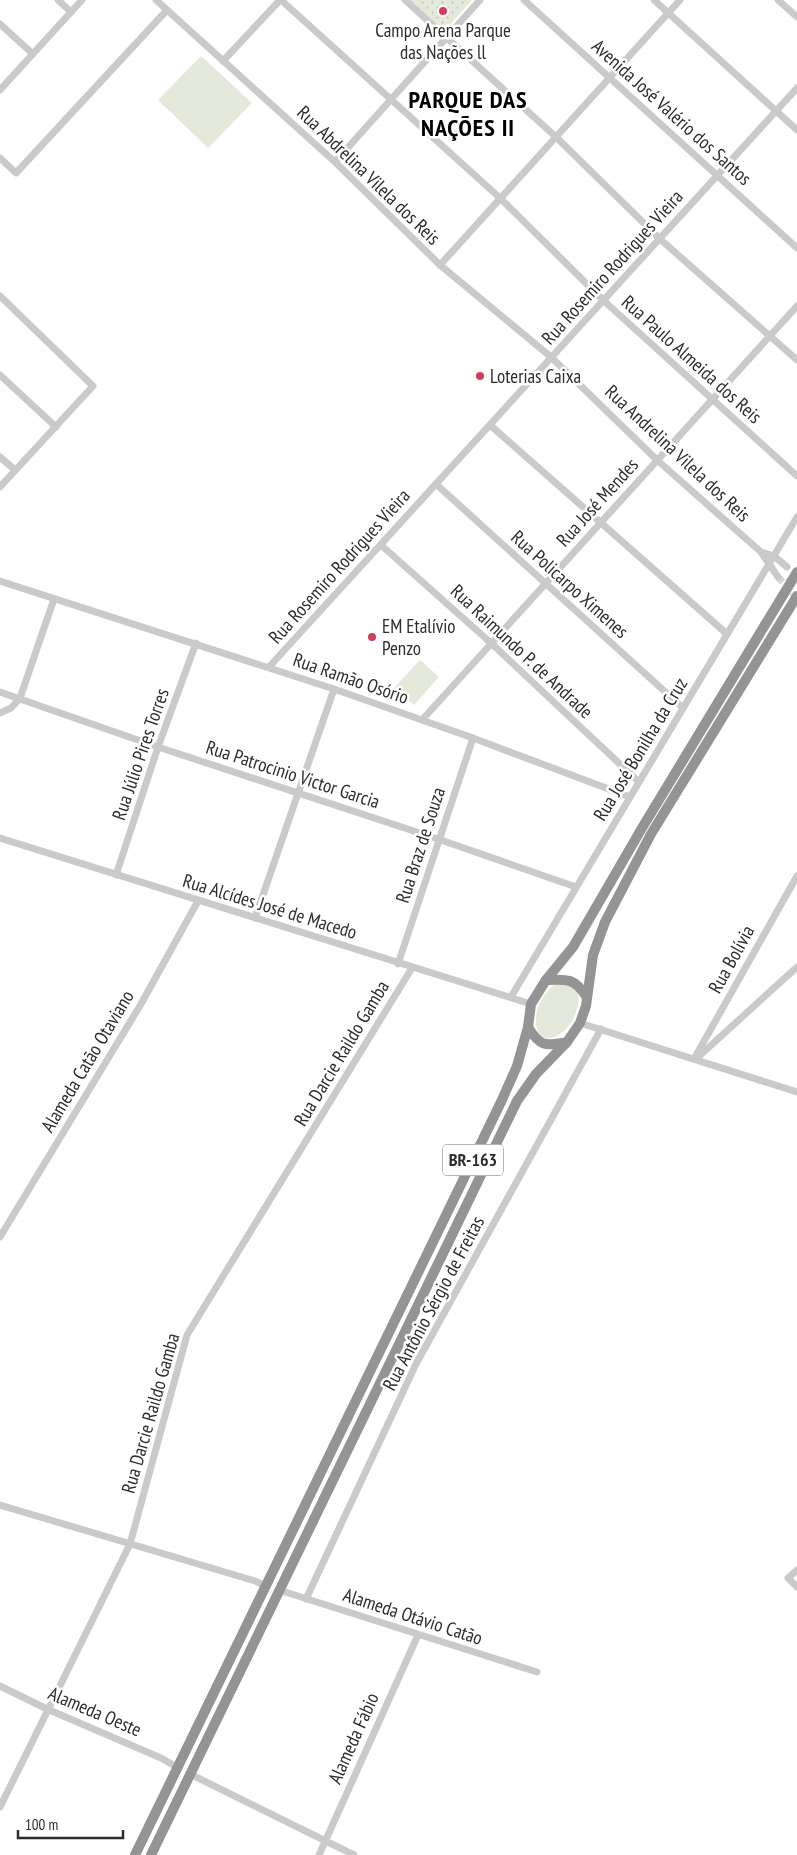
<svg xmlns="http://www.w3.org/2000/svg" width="797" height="1855" font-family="'PT Sans Narrow',sans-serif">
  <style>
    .green { fill: #e5e9db }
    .park { fill: url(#park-dots) }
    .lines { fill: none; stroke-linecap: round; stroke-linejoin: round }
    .minor-tunnel { stroke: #d5d5d5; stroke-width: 7; stroke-dasharray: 7 3.5; stroke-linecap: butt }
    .minor { stroke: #cacaca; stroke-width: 7 }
    .highway { stroke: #949494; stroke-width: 10 }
    .poi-dot { fill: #d73c5c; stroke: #fff; stroke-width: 2 }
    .labels { text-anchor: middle; stroke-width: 5; stroke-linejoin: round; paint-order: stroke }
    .shield { fill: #fff; stroke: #6c6c6c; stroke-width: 1 }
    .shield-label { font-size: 18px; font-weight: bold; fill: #2d2d2d }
    .poi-label { font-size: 19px; fill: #2d2d2d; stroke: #fff; text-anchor: start }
    .street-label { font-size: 19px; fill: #2d2d2d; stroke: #fff }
    .district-label { font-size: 24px; font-weight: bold; letter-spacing: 1px; fill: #000; stroke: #fff }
  </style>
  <defs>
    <pattern id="park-dots" width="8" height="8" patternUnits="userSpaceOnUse" patternTransform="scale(1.25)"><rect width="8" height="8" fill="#e5e9db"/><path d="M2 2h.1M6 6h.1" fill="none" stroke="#c5c8bc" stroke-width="1.8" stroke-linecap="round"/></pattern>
  </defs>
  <rect width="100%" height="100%" fill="#fff"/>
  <g class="green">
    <path d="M 201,56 L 252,103 L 208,148 L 158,100 Z"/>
    <path d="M 420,660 L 439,677 L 414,705 L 395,687 Z"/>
    <path d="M 566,981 L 578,993 C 580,1004 576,1016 569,1025 C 560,1038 540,1047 536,1025 C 534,1007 547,983 566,981 Z"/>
  </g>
  <path class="park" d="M 410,0 L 472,0 L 446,29 L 443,30 Z"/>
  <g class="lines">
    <path class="minor-tunnel" d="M 778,577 L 797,598"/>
    <g class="minor">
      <path d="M 58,0 L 71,12"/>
      <path d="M 156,0 L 335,162 L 440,265 L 551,357 L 657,460 L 761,552 L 778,577"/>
      <path d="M 281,0 L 500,198 L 603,300 L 797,476"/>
      <path d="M 405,0 L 556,137 L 660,239 L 797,360"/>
      <path d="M 524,0 L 797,248"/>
      <path d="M 654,0 L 797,130"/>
      <path d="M 778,0 L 797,17"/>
      <path d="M 0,24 L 33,54"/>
      <path d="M 223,61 L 280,0"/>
      <path d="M 0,90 L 82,0"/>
      <path d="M 0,158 L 16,173 L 167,10"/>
      <path d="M 335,162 L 480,0"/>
      <path d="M 440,265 L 680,0"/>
      <path d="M 0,296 L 93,386 L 0,487"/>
      <path d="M 0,375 L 56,427"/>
      <path d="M 490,425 L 727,634"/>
      <path d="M 0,457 L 15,470"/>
      <path d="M 436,484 L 683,708"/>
      <path d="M 381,545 L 491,643 L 639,782"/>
      <path d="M 761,552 L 774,556 L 787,567"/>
      <path d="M 0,581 L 334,689 L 473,738 L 630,797"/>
      <path d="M 269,667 L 797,88"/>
      <path d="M 0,692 L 158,747 L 438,839 L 576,887"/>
      <path d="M 0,713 L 11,708 L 20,698 L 54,599"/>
      <path d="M 422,720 L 797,306"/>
      <path d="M 0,838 L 531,1004"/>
      <path d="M 116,875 L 158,747 L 196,643"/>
      <path d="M 255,918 L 334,689"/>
      <path d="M 398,964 L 473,738"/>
      <path d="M 511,997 L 797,517"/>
      <path d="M 580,1023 L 797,1092"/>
      <path d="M 697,1058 L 797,967"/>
      <path d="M 694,1059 L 797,876"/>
      <path d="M 0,1237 L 141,1004 L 198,901"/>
      <path d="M 0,1505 L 255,1581 L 266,1586"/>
      <path d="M 797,1570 L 788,1578 L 797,1587"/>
      <path d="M 279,1590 L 537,1672"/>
      <path d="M 306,1599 L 416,1364 L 601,1029"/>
      <path d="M 0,1686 L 47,1709 L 161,1758 L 177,1767"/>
      <path d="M 190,1774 L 354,1855"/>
      <path d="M 0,1807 L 130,1544 L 187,1335 L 412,968"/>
      <path d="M 319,1855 L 418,1635"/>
    </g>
    <g class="highway">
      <path d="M 546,980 C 567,979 574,978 586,996"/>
      <path d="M 528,1027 C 540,1047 545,1046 567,1042"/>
      <path d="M 135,1855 L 501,1102 L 517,1066 L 528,1027 L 531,1004 L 546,980 L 573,947 L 642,828 L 797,572"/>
      <path d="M 151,1855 L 517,1101 L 536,1074 L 567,1042 L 580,1023 L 586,1006 L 593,955 L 605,922 L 651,834 L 797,596"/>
    </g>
  </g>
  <g class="poi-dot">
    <circle cx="443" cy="11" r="5"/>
    <circle cx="480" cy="376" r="5"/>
    <circle cx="372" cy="637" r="5"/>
  </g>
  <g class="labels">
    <rect class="shield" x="443" y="1144.5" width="60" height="31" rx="4"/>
    <g class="shield-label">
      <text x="473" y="1166">BR-163</text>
    </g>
    <g class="poi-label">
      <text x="443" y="37" text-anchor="middle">Campo Arena Parque<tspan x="443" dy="22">das Nações ll</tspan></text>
      <text x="490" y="383">Loterias Caixa</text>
      <text x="382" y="633">EM Etalívio<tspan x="382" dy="22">Penzo</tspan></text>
    </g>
    <g class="street-label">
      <text transform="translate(672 112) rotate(42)" y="7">Avenida José Valério dos Santos</text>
      <text transform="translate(369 175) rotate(44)" y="7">Rua Abdrelina Vilela dos Reis</text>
      <text transform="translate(612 267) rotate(-48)" y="7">Rua Rosemiro Rodrigues Vieira</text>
      <text transform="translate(692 359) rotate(42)" y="7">Rua Paulo Almeida dos Reis</text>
      <text transform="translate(678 453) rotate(43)" y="7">Rua Andrelina Vilela dos Reis</text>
      <text transform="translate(597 502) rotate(-48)" y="7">Rua José Mendes</text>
      <text transform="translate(339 566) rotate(-48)" y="7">Rua Rosemiro Rodrigues Vieira</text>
      <text transform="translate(570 584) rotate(42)" y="7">Rua Policarpo Ximenes</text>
      <text transform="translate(522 651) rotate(43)" y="7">Rua Raimundo P. de Andrade</text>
      <text transform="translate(351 678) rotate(19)" y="7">Rua Ramão Osório</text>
      <text transform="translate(640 749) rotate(-59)" y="7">Rua José Bonilha da Cruz</text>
      <text transform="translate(140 754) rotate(-71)" y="7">Rua Júlio Pires Torres</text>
      <text transform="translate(293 774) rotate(18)" y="7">Rua Patrocinio Victor Garcia</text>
      <text transform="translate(420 845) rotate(-72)" y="7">Rua Braz de Souza</text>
      <text transform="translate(270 906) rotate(17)" y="7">Rua Alcídes José de Macedo</text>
      <text transform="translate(731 959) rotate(-61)" y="7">Rua Bolívia</text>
      <text transform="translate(341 1053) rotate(-59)" y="7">Rua Darcie Raildo Gamba</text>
      <text transform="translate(87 1061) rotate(-59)" y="7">Alameda Catão Otaviano</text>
      <text transform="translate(433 1303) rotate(-62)" y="7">Rua Antônio Sérgio de Freitas</text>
      <text transform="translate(150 1413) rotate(-74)" y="7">Rua Darcie Raildo Gamba</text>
      <text transform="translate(413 1616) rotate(18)" y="7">Alameda Otávio Catão</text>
      <text transform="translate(95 1711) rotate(23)" y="7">Alameda Oeste</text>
      <text transform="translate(353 1738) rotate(-66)" y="7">Alameda Fábio</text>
    </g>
    <g class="district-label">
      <text x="468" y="108">PARQUE DAS<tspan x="468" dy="28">NAÇÕES II</tspan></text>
    </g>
  </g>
  <path d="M18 1830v8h105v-8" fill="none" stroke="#2d2d2d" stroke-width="2.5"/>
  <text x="25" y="1830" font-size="15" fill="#2d2d2d" stroke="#ffffff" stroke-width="4" paint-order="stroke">100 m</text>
</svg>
